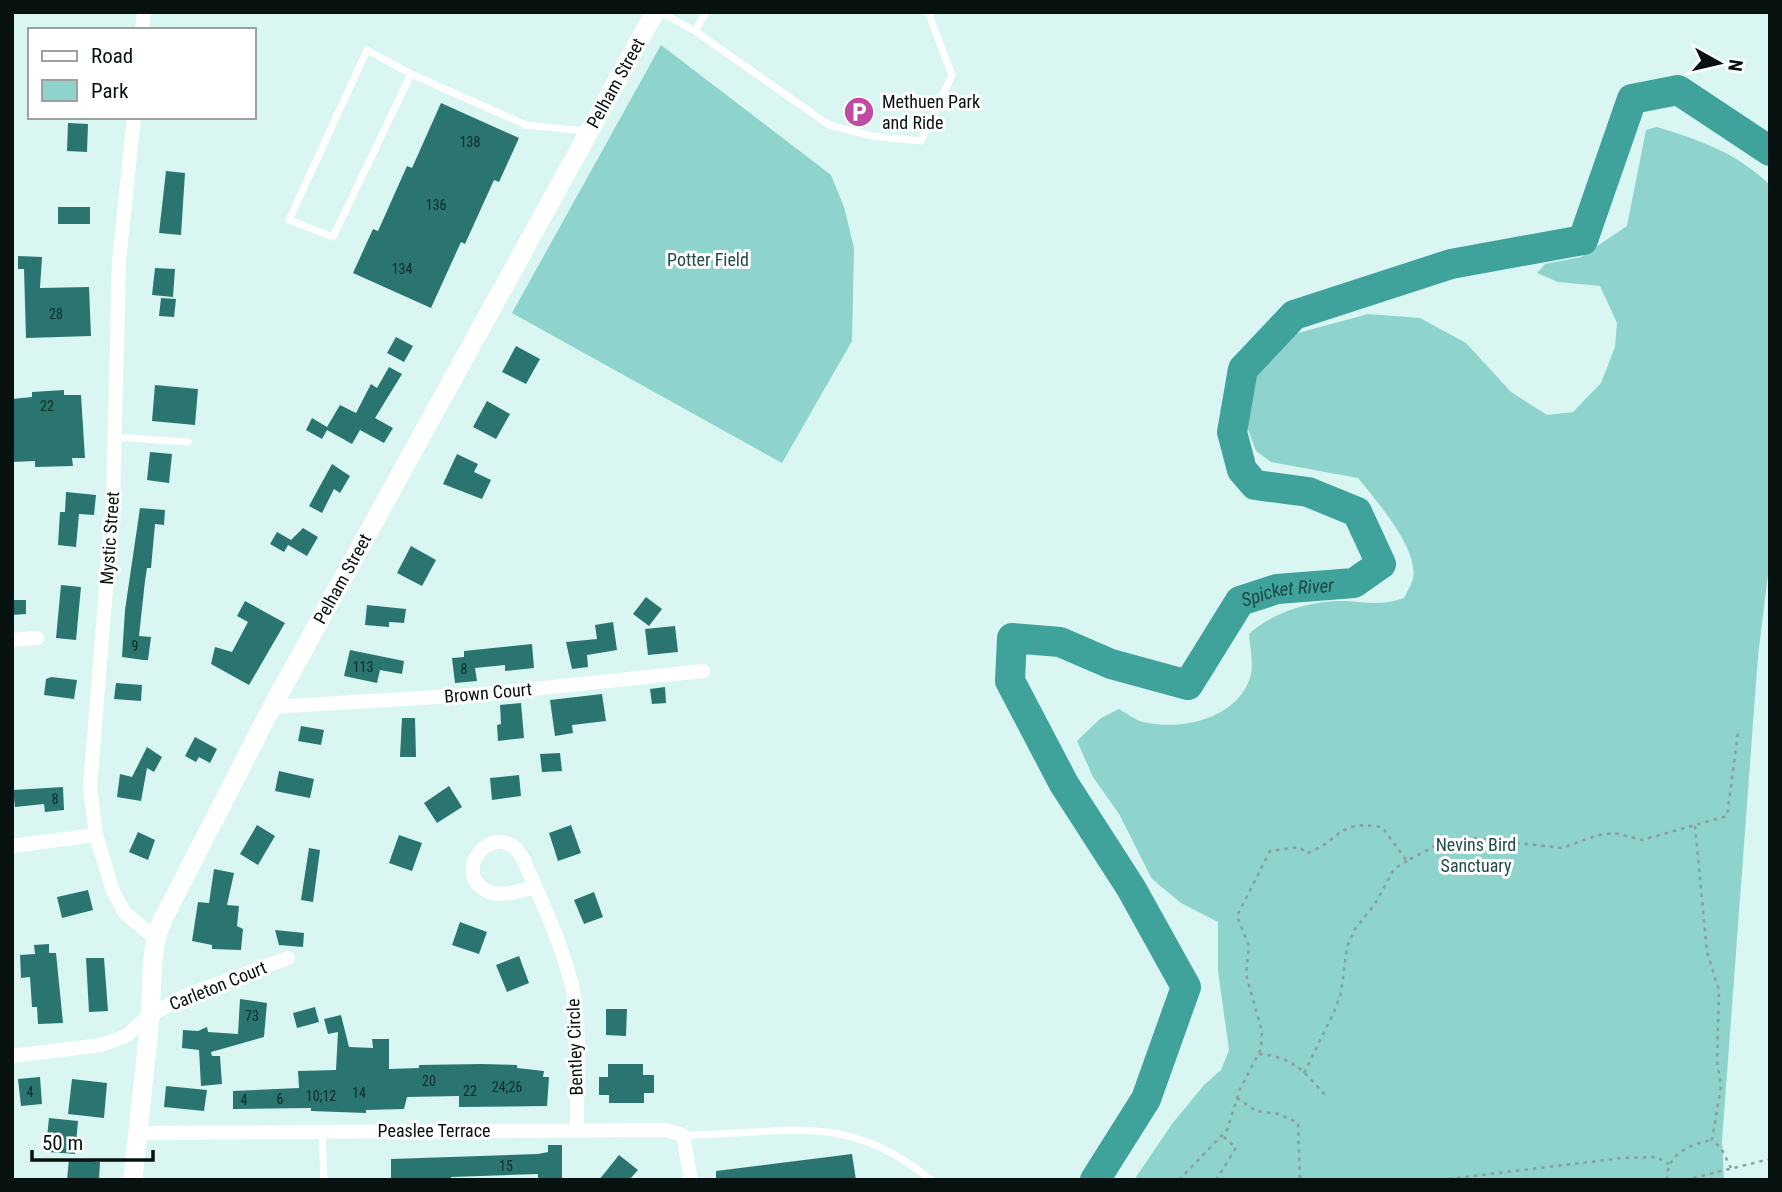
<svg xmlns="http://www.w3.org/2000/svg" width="1782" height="1192" font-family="'Roboto Condensed',sans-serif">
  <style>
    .green { fill: #8ed3cc }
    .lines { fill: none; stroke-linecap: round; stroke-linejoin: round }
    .river { stroke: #3fa29b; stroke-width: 30 }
    .building { fill: #2b7570 }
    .path { stroke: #8aa09d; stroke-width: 2.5; stroke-dasharray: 3.5 5; stroke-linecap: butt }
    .lane { stroke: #fff; stroke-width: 7 }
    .street { stroke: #fff; stroke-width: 14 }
    .secondary { stroke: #fff; stroke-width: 19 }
    .labels { text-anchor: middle; stroke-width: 6; stroke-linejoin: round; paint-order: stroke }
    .number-label { font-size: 14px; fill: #102a28 }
    .street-label { font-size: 18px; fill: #071110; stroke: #fff }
    .poi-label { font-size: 18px; fill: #071110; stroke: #fff; text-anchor: start }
    .park-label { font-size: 18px; fill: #214d49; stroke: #fff }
    .water-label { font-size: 19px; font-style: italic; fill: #1c4845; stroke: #fff }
  </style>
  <rect width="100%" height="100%" fill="#d9f6f3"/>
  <g class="green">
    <path d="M 661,45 L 831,175 L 844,207 L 854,248 L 852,341 L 782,463 L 512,313 Z"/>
    <path d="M 1657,127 C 1700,140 1737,153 1770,185 L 1770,558 L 1758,656 L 1722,1141 L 1724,1180 L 1134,1180 L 1172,1124 L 1204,1085 L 1221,1070 L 1229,1050 L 1218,971 L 1218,922 L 1181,903 L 1152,879 L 1119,814 L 1093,777 L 1077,741 L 1101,718 L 1119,709 C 1126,713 1135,720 1143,722 C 1182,731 1236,719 1250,678 C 1254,666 1250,647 1249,634 C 1273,612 1311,600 1345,601 C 1367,602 1383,606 1404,598 C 1407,592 1412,584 1413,578 C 1419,549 1375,499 1358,478 L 1271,462 L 1256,451 L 1246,424 L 1249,388 L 1263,358 L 1287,336 L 1368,314 L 1420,318 L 1466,343 L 1511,392 L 1547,415 L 1573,412 L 1601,383 L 1615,347 L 1617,323 L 1600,286 L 1558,282 L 1537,273 L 1545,264 L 1581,257 L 1627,226 L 1646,130 Z"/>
  </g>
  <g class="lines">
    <path class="river" id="s1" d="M 1095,1180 L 1146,1099 L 1186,987 L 1131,888 L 1064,784 L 1010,681 L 1012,638 L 1060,642 L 1111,664 L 1188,685 L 1240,601 L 1277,589 L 1354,583 L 1381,564 L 1357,512 L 1308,492 L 1255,485 L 1242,470 L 1232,432 L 1243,369 L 1294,315 L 1451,264 L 1583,240 L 1632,99 L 1678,90 L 1770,151"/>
  </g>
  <g class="building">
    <path d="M 441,103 L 519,138 L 499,182 L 494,180 L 465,244 L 461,242 L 431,308 L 353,273 L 373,229 L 378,231 L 407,166 L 412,168 Z"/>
    <path d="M 68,123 L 88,124 L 87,152 L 67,151 Z"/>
    <path d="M 166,171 L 185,173 L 181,235 L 159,233 Z"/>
    <rect x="58" y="207" width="32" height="17"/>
    <path d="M 18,256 L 42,257 L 40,288 L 89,287 L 91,336 L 26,338 L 24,269 L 18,269 Z"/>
    <path d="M 155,268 L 175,269 L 173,297 L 152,295 Z"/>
    <path d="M 161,298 L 176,299 L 174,317 L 159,316 Z"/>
    <path d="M 396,337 L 413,346 L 404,362 L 387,353 Z"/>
    <path d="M 516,346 L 540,359 L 526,384 L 502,372 Z"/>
    <path d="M 389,367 L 402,374 L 375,418 L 393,428 L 384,443 L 360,430 L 352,444 L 327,430 L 322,439 L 306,430 L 312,418 L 327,427 L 340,405 L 356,413 L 371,384 L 377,388 Z"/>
    <path d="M 155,385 L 198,389 L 195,425 L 152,421 Z"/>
    <path d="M 64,390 L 64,395 L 81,395 L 85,458 L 72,458 L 73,466 L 35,467 L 35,461 L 12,462 L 12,399 L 32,397 L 32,392 Z"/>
    <path d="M 487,401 L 510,414 L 496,439 L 473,427 Z"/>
    <path d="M 150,452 L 172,454 L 169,483 L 147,480 Z"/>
    <path d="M 457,454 L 478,464 L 474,472 L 491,480 L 482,499 L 443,484 Z"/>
    <path d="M 332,464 L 350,476 L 340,493 L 334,489 L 322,513 L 309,506 Z"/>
    <path d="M 66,492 L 96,495 L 94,515 L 79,514 L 76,547 L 58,545 L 60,512 L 65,512 Z"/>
    <path d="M 140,508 L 165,510 L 164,525 L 155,524 L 151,568 L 147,568 L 145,581 L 139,636 L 151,637 L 148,660 L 143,660 L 122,657 L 125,610 Z"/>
    <path d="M 303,528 L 318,537 L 307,556 L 288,545 L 284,552 L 270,544 L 277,532 L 291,540 Z"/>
    <path d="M 411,546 L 436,560 L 422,586 L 397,573 Z"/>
    <path d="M 61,585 L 81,587 L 76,640 L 56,638 Z"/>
    <path d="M 646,597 L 662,609 L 649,626 L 633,614 Z"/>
    <path d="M 12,600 L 26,600 L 26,614 L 12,615 Z"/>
    <path d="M 245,601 L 285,623 L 249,685 L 211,664 L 215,647 L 232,652 L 248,622 L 237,616 Z"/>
    <path d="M 367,605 L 406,609 L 404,623 L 389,622 L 389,627 L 365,625 Z"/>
    <path d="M 613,622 L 617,650 L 587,655 L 588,667 L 572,669 L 566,642 L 597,639 L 595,625 Z"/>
    <path d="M 675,626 L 678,652 L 648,655 L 645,629 Z"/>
    <path d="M 532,644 L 534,668 L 505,671 L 505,665 L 475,668 L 477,681 L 455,683 L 452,658 L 464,657 L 464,651 Z"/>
    <path d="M 350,650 L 404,661 L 402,674 L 380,670 L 377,683 L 344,676 Z"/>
    <path d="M 51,677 L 77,680 L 74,699 L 44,695 L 46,679 Z"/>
    <path d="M 116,683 L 142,685 L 141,701 L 114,699 Z"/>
    <path d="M 665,687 L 666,703 L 652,704 L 650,689 Z"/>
    <path d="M 602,694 L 606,721 L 572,725 L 573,733 L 555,736 L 550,700 Z"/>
    <path d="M 521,703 L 524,738 L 498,741 L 497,725 L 501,724 L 500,705 Z"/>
    <path d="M 402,718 L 415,718 L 416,757 L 400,757 Z"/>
    <path d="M 301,726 L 324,730 L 321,745 L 298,741 Z"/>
    <path d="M 195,737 L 217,749 L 210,763 L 199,757 L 196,762 L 185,756 Z"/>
    <path d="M 147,747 L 162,757 L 154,772 L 147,768 L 141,801 L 117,797 L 120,774 L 132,777 Z"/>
    <path d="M 560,753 L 562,771 L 542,772 L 540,754 Z"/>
    <path d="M 279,771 L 314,779 L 310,798 L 275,791 Z"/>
    <path d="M 519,775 L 521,796 L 492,800 L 490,778 Z"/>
    <path d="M 449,786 L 462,807 L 437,823 L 424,803 Z"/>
    <path d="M 63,787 L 64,810 L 45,812 L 44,804 L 15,807 L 13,790 Z"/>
    <path d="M 257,825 L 275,836 L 258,865 L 240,854 Z"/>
    <path d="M 571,825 L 581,853 L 558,861 L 549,833 Z"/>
    <path d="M 138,832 L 155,840 L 148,860 L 129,852 Z"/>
    <path d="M 399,835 L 422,843 L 412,871 L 389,863 Z"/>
    <path d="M 309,848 L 320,850 L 313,902 L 301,900 Z"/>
    <path d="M 214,869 L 234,873 L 227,905 L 239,906 L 237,926 L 243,929 L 241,950 L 212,949 L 212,945 L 192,941 L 198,902 L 209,903 Z"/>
    <path d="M 88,890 L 93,910 L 62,918 L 57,897 Z"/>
    <path d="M 594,892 L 603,917 L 584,924 L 574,900 Z"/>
    <path d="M 460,922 L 487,932 L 479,954 L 452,945 Z"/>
    <path d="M 275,930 L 304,933 L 303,947 L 279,945 Z"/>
    <path d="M 49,944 L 49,953 L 56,953 L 63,1023 L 38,1024 L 37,1007 L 32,1007 L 30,977 L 21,978 L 20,955 L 35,954 L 34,945 Z"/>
    <path d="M 519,956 L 529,983 L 507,992 L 496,965 Z"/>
    <path d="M 86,958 L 104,958 L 108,1011 L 89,1012 Z"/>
    <path d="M 240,999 L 267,1003 L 264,1037 L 211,1052 L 212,1056 L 220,1056 L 222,1084 L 201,1086 L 199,1050 L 182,1048 L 183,1030 L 198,1031 L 207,1027 L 208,1032 L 238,1034 Z"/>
    <path d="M 315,1007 L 319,1022 L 297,1028 L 293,1013 Z"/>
    <path d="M 606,1009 L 627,1009 L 626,1036 L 606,1035 Z"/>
    <path d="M 341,1015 L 349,1047 L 373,1048 L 372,1039 L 389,1039 L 389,1069 L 419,1068 L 419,1065 L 481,1064 L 517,1065 L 517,1068 L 544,1071 L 543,1077 L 549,1077 L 547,1106 L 459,1107 L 459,1096 L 407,1097 L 404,1109 L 366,1110 L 366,1113 L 311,1111 L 311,1108 L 233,1109 L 233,1091 L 299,1088 L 298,1071 L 336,1070 L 338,1032 L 328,1034 L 324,1019 Z"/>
    <path d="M 608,1064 L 643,1064 L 643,1075 L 654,1075 L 654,1093 L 644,1093 L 644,1103 L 609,1103 L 609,1095 L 599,1095 L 599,1077 L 608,1077 Z"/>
    <path d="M 40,1077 L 42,1104 L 21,1106 L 18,1079 Z"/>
    <path d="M 72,1079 L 107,1083 L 104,1118 L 68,1114 Z"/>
    <path d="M 166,1086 L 207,1090 L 204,1111 L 164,1107 Z"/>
    <path d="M 49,1118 L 78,1121 L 75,1154 L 49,1152 L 46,1147 Z"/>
    <path d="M 548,1145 L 562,1145 L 562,1180 L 538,1180 L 538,1174 L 451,1177 L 451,1180 L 391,1180 L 391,1159 L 538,1154 L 548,1152 Z"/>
    <path d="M 852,1154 L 856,1180 L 716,1180 L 716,1171 Z"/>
    <path d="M 619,1155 L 638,1170 L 629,1180 L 599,1180 Z"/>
    <path d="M 69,1159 L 100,1162 L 99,1180 L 67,1180 Z"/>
  </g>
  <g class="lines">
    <g class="path">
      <path d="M 1695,826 L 1707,952 L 1719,990 L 1717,1062 L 1721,1086 L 1712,1140 L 1721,1148 L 1731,1168"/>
      <path d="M 1259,1054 C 1296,1057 1304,1073 1328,1098"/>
      <path d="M 1304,1073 L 1334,1012 L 1341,993 L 1347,947 L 1355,929 L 1375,904 L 1394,869 L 1407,861"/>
      <path d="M 1237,1098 L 1256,1111 L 1279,1114 L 1298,1123 L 1300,1180"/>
      <path d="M 1179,1180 L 1227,1130 L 1240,1089 L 1261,1049 L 1262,1032 L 1246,974 L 1249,946 L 1237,916 L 1270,851 L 1299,847 L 1307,853 C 1340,842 1336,819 1382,827 L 1407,861 L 1433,847 L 1458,840 L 1474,838 L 1562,848 L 1598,835 L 1614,833 L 1642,840 L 1727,816 L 1738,733"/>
      <path d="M 1216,1180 L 1236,1148 L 1223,1136"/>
      <path d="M 1440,1180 L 1622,1158 L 1657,1157 L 1669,1164"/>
      <path d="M 1667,1180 C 1666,1154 1690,1144 1712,1140"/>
      <path d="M 1685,1180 L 1770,1159"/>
    </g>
    <g class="lane">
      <path d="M 660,12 L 695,31 L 829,125 L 872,136 L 921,141 L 952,75 L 928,12"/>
      <path d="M 695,31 L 706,12"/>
      <path d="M 411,74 L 367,50 L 289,220 L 333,237 L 411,74 L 526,125 L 585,131"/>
      <path d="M 115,437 L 188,442"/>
      <path d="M 322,1132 L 324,1180"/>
      <path d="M 683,1135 C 785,1135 845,1109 931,1180"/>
    </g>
    <g class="street">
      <path d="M 142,30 L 144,12"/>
      <path d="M 134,117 L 119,261 L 113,501 L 90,787 L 96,835 L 113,891 L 125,913 L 155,938"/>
      <path d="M 12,640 L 37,638"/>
      <path d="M 272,707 L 486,694 L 703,671"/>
      <path d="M 12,846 L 96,835"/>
      <path d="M 534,888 C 521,890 500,898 487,891 C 447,870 501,812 524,861 C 541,900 562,944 572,986 C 582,1031 576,1084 577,1130"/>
      <path d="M 12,1056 L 101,1045 L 126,1036 L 150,1015 L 185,996 L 288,958"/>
      <path d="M 137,1133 L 666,1130 L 683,1135 L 691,1180"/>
    </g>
    <path class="secondary" id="s2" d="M 133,1180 C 138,1126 145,1072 150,1017 C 153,984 149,952 162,921 L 272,707 L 655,12"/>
  </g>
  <defs>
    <g id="parking-disc" transform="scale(1.575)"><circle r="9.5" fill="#c04ba3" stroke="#fff"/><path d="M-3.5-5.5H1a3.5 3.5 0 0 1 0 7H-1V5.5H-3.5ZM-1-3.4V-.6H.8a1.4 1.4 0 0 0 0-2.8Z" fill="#fff"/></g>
  </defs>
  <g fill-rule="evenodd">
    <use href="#parking-disc" x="859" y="112"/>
  </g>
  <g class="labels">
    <g class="number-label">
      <text x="470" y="147">138</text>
      <text x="436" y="210">136</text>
      <text x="402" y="274">134</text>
      <text x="56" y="319">28</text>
      <text x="47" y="411">22</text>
      <text x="135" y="651">9</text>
      <text x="363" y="672">113</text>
      <text x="464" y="674">8</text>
      <text x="55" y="804">8</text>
      <text x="252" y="1021">73</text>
      <text x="429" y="1086">20</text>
      <text x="507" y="1092">24;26</text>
      <text x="470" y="1096">22</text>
      <text x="30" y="1097">4</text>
      <text x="359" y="1098">14</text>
      <text x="321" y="1101">10;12</text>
      <text x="280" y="1104">6</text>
      <text x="244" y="1105">4</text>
      <text x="506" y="1171">15</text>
    </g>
    <g class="street-label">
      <text dy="6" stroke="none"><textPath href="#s2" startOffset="1214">Pelham Street</textPath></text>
      <text transform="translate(110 538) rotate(-86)" y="6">Mystic Street</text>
      <text dy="6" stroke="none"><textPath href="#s2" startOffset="648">Pelham Street</textPath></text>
      <text transform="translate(488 693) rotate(-5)" y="6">Brown Court</text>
      <text transform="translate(218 986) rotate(-22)" y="6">Carleton Court</text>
      <text transform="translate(575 1047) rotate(-92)" y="6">Bentley Circle</text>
      <text x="434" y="1137">Peaslee Terrace</text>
    </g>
    <g class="poi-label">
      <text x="882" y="108">Methuen Park<tspan x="882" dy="21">and Ride</tspan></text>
    </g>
    <g class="park-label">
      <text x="708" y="266">Potter Field</text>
      <text x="1476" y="851">Nevins Bird<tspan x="1476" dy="21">Sanctuary</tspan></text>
    </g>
    <g class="water-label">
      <text dy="7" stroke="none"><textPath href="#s1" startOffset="942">Spicket River</textPath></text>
    </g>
  </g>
  <rect width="1782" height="1192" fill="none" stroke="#071110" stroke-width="28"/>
  <rect x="28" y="28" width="228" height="91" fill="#ffffff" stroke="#9ca09f" stroke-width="2"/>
  <rect x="42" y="51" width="35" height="10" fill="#ffffff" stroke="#9ca09f" stroke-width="2"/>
  <text x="91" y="63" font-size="21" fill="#071110">Road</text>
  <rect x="42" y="80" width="35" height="21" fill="#8ed3cc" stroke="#9ca09f" stroke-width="2"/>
  <text x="91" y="98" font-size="21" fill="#071110">Park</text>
  <g transform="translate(1719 63) rotate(98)" stroke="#ffffff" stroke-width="5" paint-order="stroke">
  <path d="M0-5L12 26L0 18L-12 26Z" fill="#071110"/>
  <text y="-10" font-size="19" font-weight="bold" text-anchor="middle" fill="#071110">N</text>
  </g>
  <path d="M32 1150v10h121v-10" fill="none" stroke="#071110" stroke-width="3.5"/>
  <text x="42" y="1150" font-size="21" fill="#071110" stroke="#ffffff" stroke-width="5" paint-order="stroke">50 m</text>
</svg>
